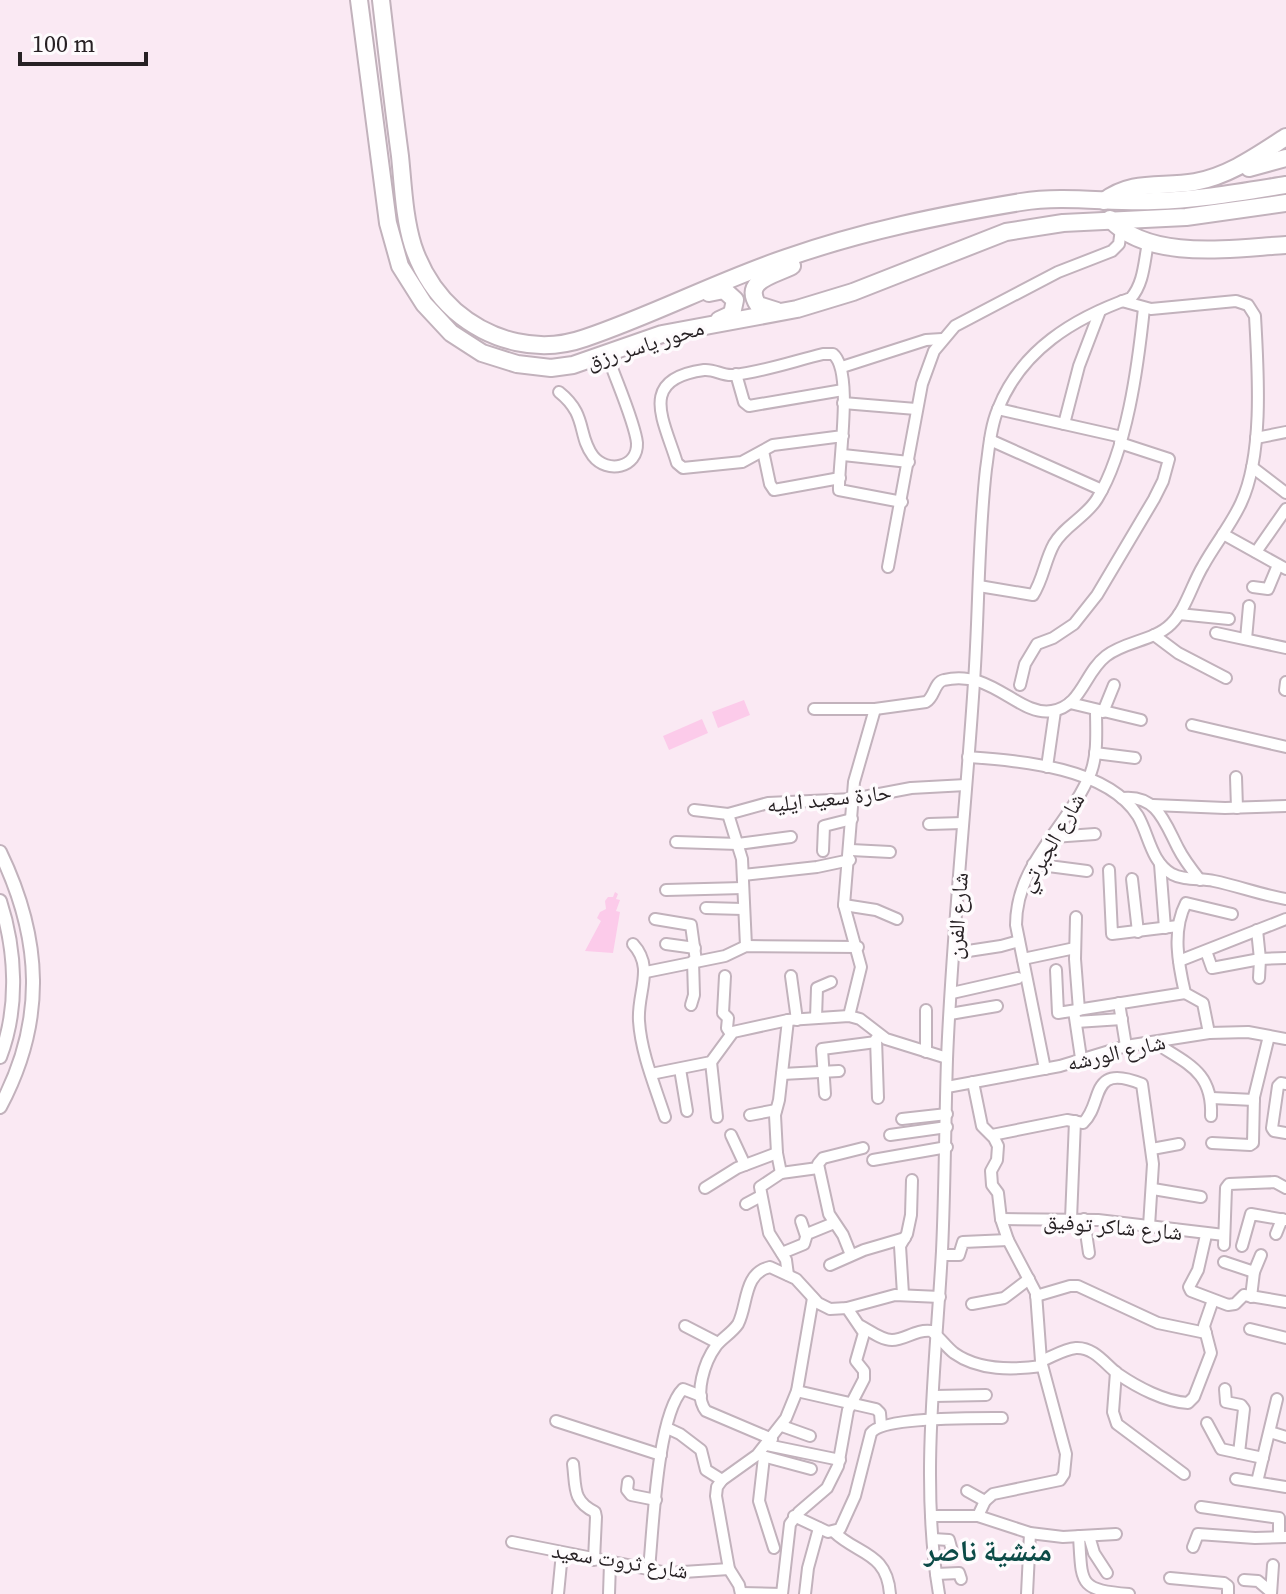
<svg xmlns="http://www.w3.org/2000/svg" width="1286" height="1594" font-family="'Source Serif 4','Noto Naskh Arabic',serif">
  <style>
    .green { fill: #fccbea }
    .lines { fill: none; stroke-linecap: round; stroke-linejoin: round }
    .minor-casing { stroke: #c2b2bc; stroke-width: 14 }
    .tertiary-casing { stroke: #c2b2bc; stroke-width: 16 }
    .primary-casing { stroke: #c2b2bc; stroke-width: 20 }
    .trunk-casing { stroke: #c2b2bc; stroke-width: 20 }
    .minor { stroke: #fff; stroke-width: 10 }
    .tertiary { stroke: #fff; stroke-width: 12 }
    .primary { stroke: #fff; stroke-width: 16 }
    .trunk { stroke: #fff; stroke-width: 16 }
    .labels { text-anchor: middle; stroke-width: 7; stroke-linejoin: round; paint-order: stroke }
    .street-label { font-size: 22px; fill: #272124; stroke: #fefbfd }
    .district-label { font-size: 30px; font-weight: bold; fill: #0c4b47; stroke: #fefbfd }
  </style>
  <rect width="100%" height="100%" fill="#fae9f3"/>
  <g class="green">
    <path d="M 744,700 L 750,715 L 718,728 L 712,712 Z"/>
    <path d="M 702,719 L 708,733 L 669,750 L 663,736 Z"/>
    <path d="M 615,892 L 618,894 L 616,899 L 620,900 L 616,911 L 620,912 L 613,953 L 585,951 L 601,921 L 597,918 L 600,912 L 606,909 L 605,901 L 608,897 L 613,897 Z"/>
  </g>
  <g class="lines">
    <g class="minor-casing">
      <g id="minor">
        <path d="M 842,367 L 926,340 L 942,339"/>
        <path d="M 736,374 L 744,402 L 749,406 L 843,390"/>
        <path d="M 559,392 C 588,415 577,435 593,456 C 607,474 638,468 637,443 C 635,422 614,376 607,354"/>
        <path d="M 843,403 L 916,409"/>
        <path d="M 998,409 L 1122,437"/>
        <path d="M 1064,424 L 1079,366 L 1100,311"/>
        <path d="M 843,436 L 773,445 L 742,462 L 683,468 L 677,463 C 664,420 637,379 704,370 C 715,369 722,376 733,375 C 763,372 794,361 823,354 L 833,354 C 854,371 838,463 839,490 L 902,502"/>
        <path d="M 1256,438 L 1286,432"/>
        <path d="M 990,440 L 1102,490"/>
        <path d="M 763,451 L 770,484 L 774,490 L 840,478"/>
        <path d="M 843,455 L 909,462"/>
        <path d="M 1252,467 L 1286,493"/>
        <path d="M 1223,534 L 1286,569"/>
        <path d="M 1256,552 L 1286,509"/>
        <path d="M 888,567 L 922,384 L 934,351 L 955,326 L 1058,272 L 1112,251 L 1119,244 L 1121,229"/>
        <path d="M 979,586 L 1033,595 C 1043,580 1045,560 1054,544 C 1064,526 1086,517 1097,499 C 1127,450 1138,366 1144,308"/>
        <path d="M 1253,587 L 1268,589 L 1278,565"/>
        <path d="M 1179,614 L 1229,619"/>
        <path d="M 1216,633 L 1286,648"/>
        <path d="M 1154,635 L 1178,653 L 1226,678"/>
        <path d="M 1246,639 L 1249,606"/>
        <path d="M 1020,685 L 1025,664 L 1037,644 L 1053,638 L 1074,624 L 1097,595 L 1154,499 L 1163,481 L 1169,459 L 1120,443"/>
        <path d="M 1285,690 L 1286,682"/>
        <path d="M 1070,703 L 1141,720"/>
        <path d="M 814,709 L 875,709 L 926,702 C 935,697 934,682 944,680 C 991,668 1019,717 1052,711 C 1082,706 1084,673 1106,656 C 1125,641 1154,641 1171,624 C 1186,609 1192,584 1203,566 C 1215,544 1231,525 1241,503 C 1264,454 1258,370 1255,316 L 1248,305 L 1236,301 L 1151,309 L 1122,301"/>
        <path d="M 1103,712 L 1114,685"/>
        <path d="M 1192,725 L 1286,747"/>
        <path d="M 1095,753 L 1135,758"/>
        <path d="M 968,757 C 1021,761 1107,767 1138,816 C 1149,835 1151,862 1172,874 C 1185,881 1200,878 1214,881 C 1238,886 1262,895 1286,899"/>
        <path d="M 1047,767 L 1055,711"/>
        <path d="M 1236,777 L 1237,808"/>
        <path d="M 1122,798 C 1157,794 1165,823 1178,848 C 1184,860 1192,870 1200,880"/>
        <path d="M 1153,805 L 1225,808 L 1286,806"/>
        <path d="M 694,810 L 728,814 L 768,803 L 853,799 L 911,788 L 966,785"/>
        <path d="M 728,814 L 742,859 L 746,946"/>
        <path d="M 929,824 L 963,823"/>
        <path d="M 1053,837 L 1095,834"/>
        <path d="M 676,842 L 738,844 L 791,837"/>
        <path d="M 851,850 L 890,852"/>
        <path d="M 823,851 L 824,826 L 852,819"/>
        <path d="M 1033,864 L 1087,871"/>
        <path d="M 1160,864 L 1165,928"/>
        <path d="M 1109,870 L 1112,934 L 1178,926"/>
        <path d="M 743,875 L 817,867 L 850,860"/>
        <path d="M 1132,879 L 1138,932"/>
        <path d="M 666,890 L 743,888"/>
        <path d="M 844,905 L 876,910 L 897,919"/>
        <path d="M 706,908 L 743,909"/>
        <path d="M 1076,917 L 1075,959 L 1079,1010"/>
        <path d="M 655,919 L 691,925 L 696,961"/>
        <path d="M 1257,930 L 1260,959 L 1259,978"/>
        <path d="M 633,944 C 655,968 637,992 639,1021 C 641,1053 655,1086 665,1117"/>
        <path d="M 666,944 L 695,948"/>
        <path d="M 1206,951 L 1212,968 L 1260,959 L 1286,958"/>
        <path d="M 955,953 L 1001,946 L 1019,941"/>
        <path d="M 1023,959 L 1075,948"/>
        <path d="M 1179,961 L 1286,919"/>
        <path d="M 1056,970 L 1058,1013 L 1185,993"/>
        <path d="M 646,972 L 725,956 L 746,946 L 858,947"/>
        <path d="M 725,976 L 723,1013 L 728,1018 L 727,1028 L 731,1034"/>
        <path d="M 791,976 L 797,1020"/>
        <path d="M 952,993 L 1018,978"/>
        <path d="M 1119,1003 L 1126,1046"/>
        <path d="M 691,1005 L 694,995 L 693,961"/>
        <path d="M 1074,1011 L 1081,1058"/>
        <path d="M 950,1014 L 997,1006"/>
        <path d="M 849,1016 L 861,967 L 844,905 L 854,782 L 875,709"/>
        <path d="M 816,1018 L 817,988 L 831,982"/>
        <path d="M 1076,1022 L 1122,1019"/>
        <path d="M 1209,1033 L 1203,1003 L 1185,993 C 1178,963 1172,930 1186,903 L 1232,914"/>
        <path d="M 876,1039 L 878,1098"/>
        <path d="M 1154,1042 C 1187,1064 1213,1071 1211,1116"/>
        <path d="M 926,1052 L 926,1010"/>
        <path d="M 711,1062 L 717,1117"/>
        <path d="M 680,1069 L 687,1111"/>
        <path d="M 1045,1069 L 1016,925 C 1016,862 1069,827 1091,772 C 1098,753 1096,730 1096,710"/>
        <path d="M 651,1074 L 711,1062 L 733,1032 L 788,1020 L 849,1016 L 860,1019 L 886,1039 L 947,1058"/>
        <path d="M 782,1074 L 839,1071"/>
        <path d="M 973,1082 L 982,1126 L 994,1138 L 998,1146 L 997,1160 L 991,1171 L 992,1185 L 998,1193 L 1001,1219 L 1008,1240 L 1036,1293 L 1041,1361 L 1066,1454 L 1064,1474 L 1060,1480 L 993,1494 L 985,1501 L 978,1516"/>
        <path d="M 1286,1084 L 1281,1083 L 1278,1086 L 1272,1128 L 1274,1131 L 1286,1133"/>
        <path d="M 947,1087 L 1060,1066 L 1126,1046 L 1209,1033 L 1248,1032 L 1286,1039"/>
        <path d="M 825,1094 L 822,1049 L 876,1042"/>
        <path d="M 1212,1098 L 1254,1100"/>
        <path d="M 750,1115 L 776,1110"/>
        <path d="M 902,1119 L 947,1114"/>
        <path d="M 731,1135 L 745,1165"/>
        <path d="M 890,1135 L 947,1127"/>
        <path d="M 992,1135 L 1067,1120 L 1083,1123 C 1104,1104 1088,1062 1142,1084 L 1153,1164 L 1149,1226"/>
        <path d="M 1212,1143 L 1250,1145 L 1253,1143 L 1254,1097 L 1269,1036"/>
        <path d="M 1152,1149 L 1179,1144"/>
        <path d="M 873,1160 L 947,1147"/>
        <path d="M 781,1173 L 777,1153 L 775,1115 L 779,1100 L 788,1020"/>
        <path d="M 705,1188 L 737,1168 L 777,1153"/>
        <path d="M 1153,1189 L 1201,1197"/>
        <path d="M 746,1204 L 761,1196"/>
        <path d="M 1001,1219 L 1098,1220 L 1224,1235"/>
        <path d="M 1071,1219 L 1075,1121"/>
        <path d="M 1084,1219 L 1089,1253"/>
        <path d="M 801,1221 L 806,1236"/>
        <path d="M 1276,1234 L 1282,1219"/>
        <path d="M 1206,1235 L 1198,1270 L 1189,1287 L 1191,1291 L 1228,1305 L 1235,1304 L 1244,1295 L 1286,1302"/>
        <path d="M 1224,1245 L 1226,1188 L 1229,1184 L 1275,1182 L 1286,1188"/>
        <path d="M 1242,1246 L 1251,1214 L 1286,1220"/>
        <path d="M 782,1253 L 804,1244 L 807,1234 L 834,1223"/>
        <path d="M 851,1255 L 843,1235 L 829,1214 L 818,1164 L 823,1158 L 863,1148"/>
        <path d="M 942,1255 L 959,1255 L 963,1242 L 1008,1240"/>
        <path d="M 1224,1262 L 1254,1272"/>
        <path d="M 830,1265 L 864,1250 L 905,1238"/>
        <path d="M 788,1275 L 786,1260 L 769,1233 L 760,1187 L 781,1173 L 818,1168"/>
        <path d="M 903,1294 L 900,1246 L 907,1234 L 911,1215 L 912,1180"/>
        <path d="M 1036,1296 L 1070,1286 L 1078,1286 L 1158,1323 L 1206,1333"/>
        <path d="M 1251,1297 L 1254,1272 L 1261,1255"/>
        <path d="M 972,1304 L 1004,1298 L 1029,1279"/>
        <path d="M 685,1326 L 718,1343"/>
        <path d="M 861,1326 C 870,1331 882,1340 892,1340 C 905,1340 916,1329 931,1331 C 940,1337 945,1346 954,1353 C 979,1371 1013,1370 1042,1366"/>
        <path d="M 1250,1329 L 1286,1338"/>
        <path d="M 1041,1361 C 1052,1357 1064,1349 1076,1348 C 1094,1347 1105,1364 1118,1374 C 1137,1387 1165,1402 1188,1403 L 1194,1397 L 1211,1353 L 1204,1326 L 1213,1300"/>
        <path d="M 1116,1372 L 1113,1412 L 1117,1424 L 1184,1474"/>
        <path d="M 1225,1389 L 1226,1402 L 1241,1405 L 1244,1409 L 1239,1453"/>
        <path d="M 797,1391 L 876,1409 L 880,1413 L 881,1425"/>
        <path d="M 934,1396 L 986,1395"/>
        <path d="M 556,1421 L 661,1455"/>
        <path d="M 1207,1423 L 1221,1449 L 1263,1458"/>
        <path d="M 782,1426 L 810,1436"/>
        <path d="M 667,1428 L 680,1434 L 701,1450 L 706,1470 L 722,1480"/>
        <path d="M 1270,1432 L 1286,1437"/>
        <path d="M 772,1439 L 706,1411 C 693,1395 705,1361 716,1346 C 722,1338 732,1333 738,1324 C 748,1305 743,1273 770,1267 L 796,1279 L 818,1303 L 830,1309 L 847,1308 L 895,1295 L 940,1297"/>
        <path d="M 767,1445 L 840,1460"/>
        <path d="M 759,1455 L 811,1469"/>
        <path d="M 764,1457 L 759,1501 L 774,1548"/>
        <path d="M 573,1464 C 576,1487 572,1501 595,1512 L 596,1517 L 594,1560"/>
        <path d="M 1236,1479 L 1286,1487"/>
        <path d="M 628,1482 L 627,1490 L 631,1495 L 656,1500"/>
        <path d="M 1257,1482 L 1277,1399"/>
        <path d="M 967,1491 L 985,1501"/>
        <path d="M 1201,1507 L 1279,1518 L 1279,1537"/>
        <path d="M 794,1516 L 828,1532 L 840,1529 L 855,1496 L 871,1433 C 882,1417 978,1418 1002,1418"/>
        <path d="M 931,1516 L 978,1516 L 1030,1533 L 1063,1537 L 1116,1534"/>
        <path d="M 834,1532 C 858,1555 887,1552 890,1594"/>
        <path d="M 1079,1536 C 1082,1584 1078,1590 1129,1594"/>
        <path d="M 1089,1536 L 1094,1553 L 1107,1573"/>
        <path d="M 933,1539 L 949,1540 L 952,1551"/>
        <path d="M 512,1542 L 668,1573 L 729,1569"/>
        <path d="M 1193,1547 L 1198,1534 L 1255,1538 L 1286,1537"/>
        <path d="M 649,1569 C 653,1530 657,1415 683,1389 L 701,1396"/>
        <path d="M 936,1574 L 959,1573 L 961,1579"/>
        <path d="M 1170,1578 L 1224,1583 L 1228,1586 L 1228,1594"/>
        <path d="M 1244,1580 L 1258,1581 L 1271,1592"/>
        <path d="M 741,1593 L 782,1594 L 790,1524 L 799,1512 L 827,1488 L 838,1466 L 848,1410 L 864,1379 L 864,1371 L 856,1361 L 864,1333 L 847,1308"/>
        <path d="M 558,1594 L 562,1553"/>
        <path d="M 609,1594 L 610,1563"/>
        <path d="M 741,1594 L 739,1585 L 729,1569 L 716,1496 L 717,1487 L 722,1480 L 757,1455 L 786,1418 L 797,1391 L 813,1298"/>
        <path d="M 805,1594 L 808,1568 L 819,1528"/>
        <path d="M 939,1594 C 920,1483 936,1363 942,1251 C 945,1187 945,1123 947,1059 C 952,933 966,807 974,682 C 979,611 978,540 986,469 C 989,449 990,428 998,409 C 1021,350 1074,318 1131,298 C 1144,283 1144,262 1148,243"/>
        <path d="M 1027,1594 L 1030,1533"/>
        <path d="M 1271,1594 L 1273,1565"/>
      </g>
    </g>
    <g class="tertiary-casing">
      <g id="tertiary">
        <path d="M 0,852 C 42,939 46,1021 0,1107"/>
        <path d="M 0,901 C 16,950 19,1008 0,1057"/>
      </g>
    </g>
    <g class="primary-casing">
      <g id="primary">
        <path d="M 359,0 L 388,223 L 400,266 L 424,304 L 451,333 L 482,353 L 517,364 L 551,368 L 573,365 L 662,334 L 797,309 L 853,292 L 1006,232 L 1063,223 L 1186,217 L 1286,203"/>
        <path d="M 381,0 C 387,52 393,104 400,156 C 403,185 404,217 413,246 C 421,270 435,293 455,311 C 491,342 540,354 585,338 C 653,315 718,281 786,258 C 863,231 942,215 1021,202 C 1065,195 1110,203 1154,201 C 1198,200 1242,192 1286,185"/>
        <path d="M 709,293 L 724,290 L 735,300 L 732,314 L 719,320"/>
        <path d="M 777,311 L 758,305 C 742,280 775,275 792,266"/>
      </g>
    </g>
    <g class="trunk-casing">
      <g id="trunk">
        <path d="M 1249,168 L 1286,158"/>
        <path d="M 1104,201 C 1133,179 1162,188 1195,182 C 1229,176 1258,155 1286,137"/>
        <path d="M 1110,219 C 1150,262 1233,248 1286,245"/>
      </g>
    </g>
    <use href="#minor" class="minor"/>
    <use href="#tertiary" class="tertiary"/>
    <use href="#primary" class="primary"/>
    <use href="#trunk" class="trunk"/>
  </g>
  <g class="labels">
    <g class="street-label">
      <text transform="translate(645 344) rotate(-17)" y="8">محور ياسر رزق</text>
      <text transform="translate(829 798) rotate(-6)" y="8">حارة سعيد ايليه</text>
      <text transform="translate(1051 842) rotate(-60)" y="8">شارع الجبرتي</text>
      <text transform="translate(957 916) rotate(-86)" y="8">شارع الفرن</text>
      <text transform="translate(1116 1052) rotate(-13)" y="8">شارع الورشه</text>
      <text transform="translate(1113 1226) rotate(5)" y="8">شارع شاكر توفيق</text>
      <text transform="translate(620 1560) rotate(9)" y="8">شارع ثروت سعيد</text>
    </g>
    <g class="district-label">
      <text x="988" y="1561">منشية ناصر</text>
    </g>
  </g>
  <path d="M20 52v12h126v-12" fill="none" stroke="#272124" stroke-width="4"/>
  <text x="32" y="52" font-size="24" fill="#272124" stroke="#fefbfd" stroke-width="6" paint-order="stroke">100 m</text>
</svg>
